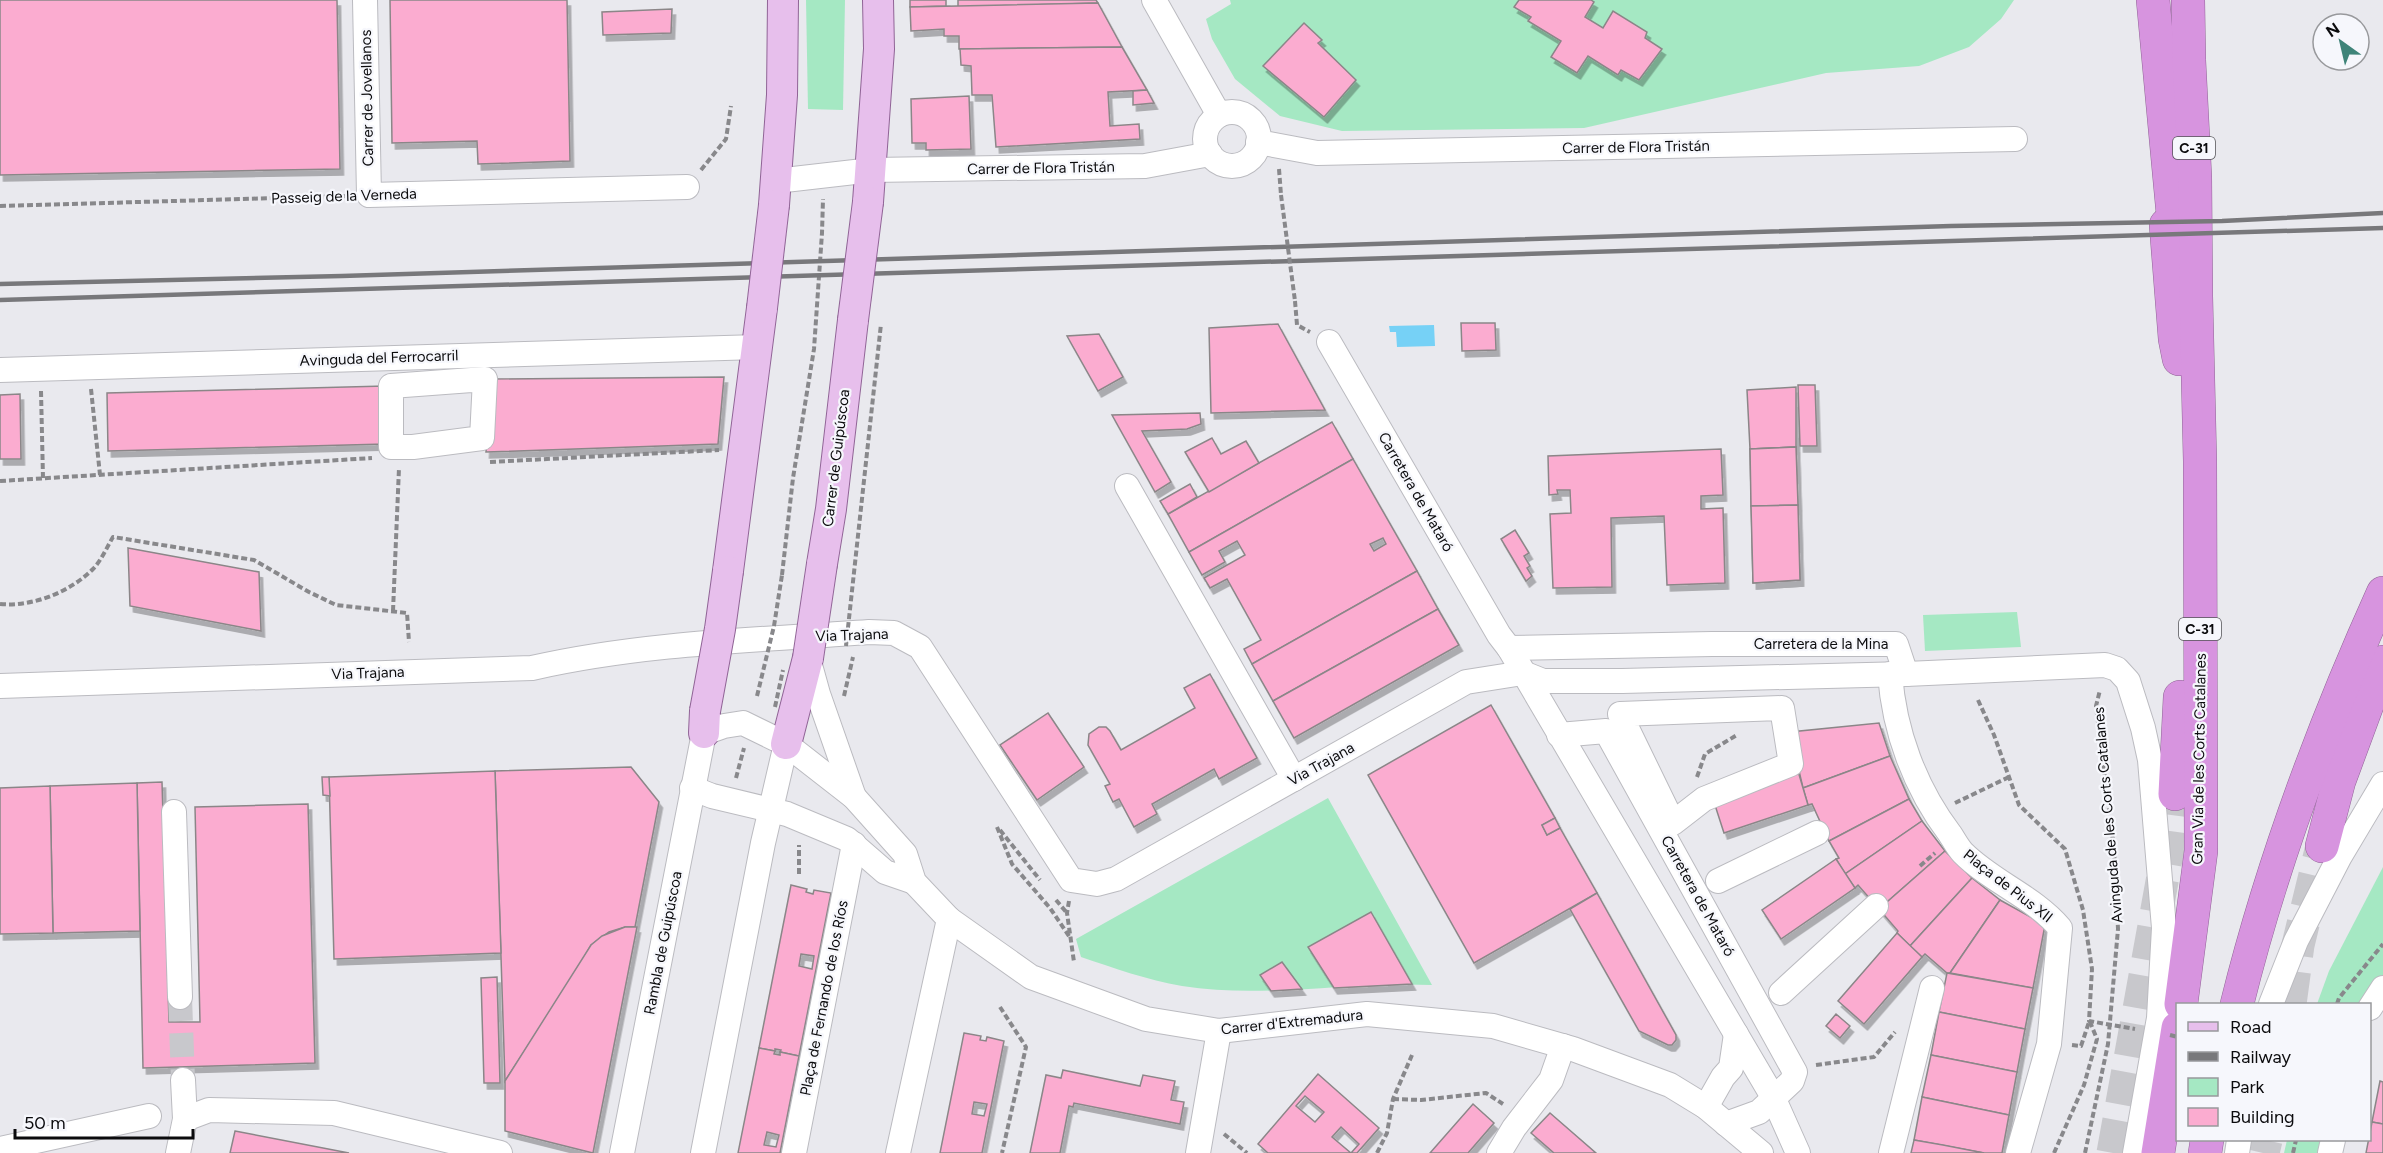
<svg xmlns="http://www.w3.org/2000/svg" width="2383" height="1153" font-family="Figtree,sans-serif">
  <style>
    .green { fill: #a5e8c3 }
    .water { fill: #76d1f6 }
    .building { fill: #fbacd0; stroke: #8b8688; stroke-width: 1.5; fill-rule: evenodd; filter: url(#shadow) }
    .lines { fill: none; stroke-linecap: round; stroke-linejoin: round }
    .minor-tunnel { stroke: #c8c8cc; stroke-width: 24; stroke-dasharray: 24 12; stroke-linecap: butt }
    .highway-tunnel { stroke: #c8c8cc; stroke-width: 33; stroke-dasharray: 33 16; stroke-linecap: butt }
    .minor-casing { stroke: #bbbbc0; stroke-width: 26 }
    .major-casing { stroke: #906496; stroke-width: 32 }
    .highway-casing { stroke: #906496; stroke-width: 34 }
    .path { stroke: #88888b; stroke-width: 4; stroke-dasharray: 6 3; stroke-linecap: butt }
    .minor { stroke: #fff; stroke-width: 24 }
    .major { stroke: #e7bfec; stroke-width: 30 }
    .highway { stroke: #d794df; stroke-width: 33 }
    .rail { stroke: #78787b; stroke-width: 4.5 }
    .major-bridge-casing { stroke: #906496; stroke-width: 32; stroke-linecap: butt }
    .path-bridge { stroke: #88888b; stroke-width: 4; stroke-dasharray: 6 3; stroke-linecap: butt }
    .major-bridge { stroke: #e7bfec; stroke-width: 30 }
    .labels { text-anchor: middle; stroke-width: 4.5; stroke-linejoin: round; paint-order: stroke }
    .shield { fill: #f6f7fc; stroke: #525255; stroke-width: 1.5 }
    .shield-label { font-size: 14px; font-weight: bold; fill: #0b0b0d }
    .street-label { font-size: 15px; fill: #0b0b0d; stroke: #f6f7fc }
  </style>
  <defs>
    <filter id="shadow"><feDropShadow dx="3.5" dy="6" stdDeviation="0" flood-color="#0004"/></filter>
  </defs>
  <rect width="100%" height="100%" fill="#e9e9ee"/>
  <g class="green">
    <path d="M 806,0 L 845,0 L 843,110 L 808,109 Z"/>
    <path d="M 1230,0 L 2014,0 L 2001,19 L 1969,47 L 1919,66 L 1826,73 L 1584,128 L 1342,131 L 1280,116 L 1235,79 L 1212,39 L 1206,19 L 1231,4 Z"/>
    <path d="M 2017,612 L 2021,647 L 1925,651 L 1923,615 Z"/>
    <path d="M 1328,798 L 1432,985 C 1349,981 1265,999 1182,986 C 1147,980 1114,968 1081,957 L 1076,939 Z"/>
    <path d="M 2383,867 L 2383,977 L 2365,1004 L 2317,1004 L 2329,971 Z"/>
    <path d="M 2287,1140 L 2326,1140 L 2324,1153 L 2284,1153 Z"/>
  </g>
  <path class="water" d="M 1434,325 L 1435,346 L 1397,347 L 1396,332 L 1390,332 L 1389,326 Z"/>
  <g class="building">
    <path d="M 0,0 L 337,0 L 340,169 L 0,175 Z"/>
    <path d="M 390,0 L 567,0 L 570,161 L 478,164 L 477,141 L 392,143 Z"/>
    <path d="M 910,0 L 946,0 L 946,6 L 910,7 Z"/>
    <path d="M 958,0 L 1096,0 L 1098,3 L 958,7 Z"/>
    <path d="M 1519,0 L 1591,0 L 1594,2 L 1585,17 L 1603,28 L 1613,11 L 1647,32 L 1645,38 L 1662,49 L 1639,80 L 1621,70 L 1618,75 L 1588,56 L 1577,73 L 1551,57 L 1561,41 L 1528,21 L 1531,17 L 1514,7 Z"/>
    <path d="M 1098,3 L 1122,47 L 959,49 L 959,36 L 944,36 L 944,29 L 911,31 L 910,7 Z"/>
    <path d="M 672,9 L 671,33 L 603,35 L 602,12 Z"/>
    <path d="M 1304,23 L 1322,40 L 1318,43 L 1356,80 L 1324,117 L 1263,66 Z"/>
    <path d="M 1122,47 L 1147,90 L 1108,92 L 1110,126 L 1139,124 L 1140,139 L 996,147 L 992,95 L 972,95 L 971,66 L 961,65 L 960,49 Z"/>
    <path d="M 1147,90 L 1154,103 L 1133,105 L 1133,91 Z"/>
    <path d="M 969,96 L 971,149 L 926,150 L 926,143 L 912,143 L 911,99 Z"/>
    <path d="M 1461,323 L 1495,323 L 1496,350 L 1462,351 Z"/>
    <path d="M 1278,324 L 1325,410 L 1211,413 L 1209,328 Z"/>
    <path d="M 1099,334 L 1123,377 L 1098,391 L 1067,336 Z"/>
    <path d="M 724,377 L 718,444 L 486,452 L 490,379 Z"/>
    <path d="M 1798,385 L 1815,385 L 1817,446 L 1800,446 Z"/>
    <path d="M 385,386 L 386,444 L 108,451 L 107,393 Z"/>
    <path d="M 1796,387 L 1796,447 L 1750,449 L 1747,390 Z"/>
    <path d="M 20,394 L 21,459 L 0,459 L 0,395 Z"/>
    <path d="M 1200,413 L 1201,424 L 1187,429 L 1142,431 L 1171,482 L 1155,492 L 1112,415 Z"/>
    <path d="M 1332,422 L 1353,459 L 1189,552 L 1168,514 Z"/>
    <path d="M 1212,438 L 1221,454 L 1246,441 L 1259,463 L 1209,492 L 1185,452 Z"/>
    <path d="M 1796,447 L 1800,580 L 1753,583 L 1750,449 Z"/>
    <path d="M 1796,447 L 1798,505 L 1751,506 L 1750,449 Z"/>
    <path d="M 1721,449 L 1723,495 L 1701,496 L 1701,509 L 1723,508 L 1725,583 L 1667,585 L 1664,516 L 1611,518 L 1612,587 L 1553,588 L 1550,514 L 1571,513 L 1570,490 L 1557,490 L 1558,494 L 1549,495 L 1548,456 Z"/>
    <path d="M 1353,459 L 1417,571 L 1252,664 L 1244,649 L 1261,640 L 1227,579 L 1210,588 L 1204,578 L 1245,555 L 1237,541 L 1219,551 L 1225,562 L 1202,575 L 1189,552 ZM 1383,538 L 1386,544 L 1374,551 L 1370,544 Z"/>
    <path d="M 1190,484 L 1197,497 L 1168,514 L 1160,501 Z"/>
    <path d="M 1798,505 L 1800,580 L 1753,583 L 1751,506 Z"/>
    <path d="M 1515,530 L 1529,553 L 1524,556 L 1530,566 L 1527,568 L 1532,576 L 1526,581 L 1501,539 Z"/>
    <path d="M 128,548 L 259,572 L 261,631 L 130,606 Z"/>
    <path d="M 1417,571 L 1438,609 L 1273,701 L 1252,664 Z"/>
    <path d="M 1438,609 L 1459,645 L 1294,738 L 1273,701 Z"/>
    <path d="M 1210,674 L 1257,758 L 1219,779 L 1214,769 L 1152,804 L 1157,814 L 1134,827 L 1119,799 L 1113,802 L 1105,786 L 1110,784 L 1088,745 L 1089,734 L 1099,727 L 1106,727 L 1110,731 L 1121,750 L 1195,708 L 1184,688 Z"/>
    <path d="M 1491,705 L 1555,818 L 1542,825 L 1547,835 L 1560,828 L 1597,893 L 1474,963 L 1368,775 Z"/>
    <path d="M 1048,713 L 1084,767 L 1037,800 L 1000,745 Z"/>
    <path d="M 1879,723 L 1890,756 L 1803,788 L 1790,732 Z"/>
    <path d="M 1890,756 L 1909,799 L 1829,841 L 1812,804 L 1808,805 L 1803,788 Z"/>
    <path d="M 631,767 L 659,802 L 635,927 L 625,927 L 609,932 L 591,945 L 571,980 L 505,1081 L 495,771 Z"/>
    <path d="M 495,771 L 501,953 L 334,959 L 329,777 Z"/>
    <path d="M 1798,771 L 1808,805 L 1724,833 L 1713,799 Z"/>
    <path d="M 322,777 L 329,777 L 330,796 L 323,795 Z"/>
    <path d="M 162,782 L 169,1022 L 200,1022 L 195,807 L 308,804 L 315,1063 L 143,1068 L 137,783 Z"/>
    <path d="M 137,783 L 140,931 L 53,933 L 50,786 Z"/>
    <path d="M 50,786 L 53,933 L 0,934 L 0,788 Z"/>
    <path d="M 1909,799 L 1922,821 L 1845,874 L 1836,859 L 1839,858 L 1829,841 Z"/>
    <path d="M 1555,818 L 1560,828 L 1547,835 L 1542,825 Z"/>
    <path d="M 1922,821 L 1945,851 L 1879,909 L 1858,885 L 1855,888 L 1845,874 Z"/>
    <path d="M 1945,851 L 1972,878 L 1910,946 L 1897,933 L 1898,931 L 1879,909 Z"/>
    <path d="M 1836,859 L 1855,888 L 1781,939 L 1762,910 Z"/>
    <path d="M 1972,878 L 2000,900 L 1950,973 L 1947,973 L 1925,954 L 1922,957 L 1910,946 Z"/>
    <path d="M 791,885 L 807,889 L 806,892 L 813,894 L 814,890 L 831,893 L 799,1056 L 780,1052 L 781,1050 L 775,1049 L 775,1051 L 759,1048 ZM 801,954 L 814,956 L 812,969 L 799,966 Z"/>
    <path d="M 1597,893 L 1676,1035 L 1676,1040 L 1672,1045 L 1668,1045 L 1639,1031 L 1570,909 Z"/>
    <path d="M 2000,900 L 2045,925 L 2033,988 L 1950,973 Z"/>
    <path d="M 1371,912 L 1412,984 L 1334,988 L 1308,947 Z"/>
    <path d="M 625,927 L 637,927 L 593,1153 L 505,1131 L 505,1081 L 591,945 L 602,936 Z"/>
    <path d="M 1897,933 L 1922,957 L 1864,1024 L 1838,1001 Z"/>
    <path d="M 1282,962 L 1302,989 L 1271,991 L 1260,975 Z"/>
    <path d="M 1947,973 L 2033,988 L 2025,1029 L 1939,1012 Z"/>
    <path d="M 497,977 L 500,1083 L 484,1083 L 481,978 Z"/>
    <path d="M 1939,1012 L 2025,1029 L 2017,1072 L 1931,1055 Z"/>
    <path d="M 1836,1014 L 1850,1026 L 1840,1038 L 1826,1026 Z"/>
    <path d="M 964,1033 L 981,1036 L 980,1040 L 986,1041 L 987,1037 L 1004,1041 L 982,1153 L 940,1153 ZM 974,1102 L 987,1104 L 984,1116 L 972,1114 Z"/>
    <path d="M 759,1048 L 775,1051 L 774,1054 L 780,1055 L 780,1052 L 799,1056 L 780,1153 L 738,1153 ZM 767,1132 L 779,1135 L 776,1147 L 764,1145 Z"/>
    <path d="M 1931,1055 L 2017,1072 L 2009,1115 L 1922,1097 Z"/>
    <path d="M 1063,1070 L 1140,1086 L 1143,1075 L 1175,1081 L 1171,1100 L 1184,1102 L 1180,1124 L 1074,1103 L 1073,1107 L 1069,1106 L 1060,1153 L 1030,1153 L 1046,1075 L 1061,1078 Z"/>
    <path d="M 1318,1074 L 1379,1128 L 1357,1153 L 1268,1153 L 1258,1144 ZM 1305,1096 L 1324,1112 L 1315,1122 L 1296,1106 ZM 1341,1127 L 1359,1144 L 1351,1153 L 1332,1137 Z"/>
    <path d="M 2380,1081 L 2383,1082 L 2383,1124 L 2372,1122 Z"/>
    <path d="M 1922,1097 L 2009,1115 L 2002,1153 L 1984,1153 L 1914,1140 Z"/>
    <path d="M 1473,1104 L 1494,1123 L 1468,1153 L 1430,1153 Z"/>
    <path d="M 1550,1113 L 1596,1153 L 1554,1153 L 1531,1133 Z"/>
    <path d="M 2372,1122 L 2383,1124 L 2383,1153 L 2366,1153 Z"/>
    <path d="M 235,1131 L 349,1153 L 230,1153 Z"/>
    <path d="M 1914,1140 L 1943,1145 L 1984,1153 L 1911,1153 Z"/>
  </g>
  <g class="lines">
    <path class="minor-tunnel" d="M 180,997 L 183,1080"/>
    <g class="highway-tunnel">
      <path d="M 2290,1004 L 2298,945 L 2322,846"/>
      <path d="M 2113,1153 L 2167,854 L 2175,794"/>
      <path d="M 2263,1153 L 2266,1140"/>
    </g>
    <g class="minor-casing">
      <g id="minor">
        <path d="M 365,0 L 369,195 L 687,187"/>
        <path d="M 1154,0 L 1219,115"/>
        <circle cx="1232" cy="139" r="27"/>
        <path d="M 1258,142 L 1317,153 L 2015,139"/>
        <path d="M 776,181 L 872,170 L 1145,166 L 1210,154"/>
        <path d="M 1329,342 L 1499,635 L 1509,648 L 1773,1097 L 1798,1153"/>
        <path d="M 0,370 L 758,347"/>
        <path d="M 485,379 L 482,438 L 413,447 L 391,447 L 391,386 Z"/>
        <path d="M 1127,486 L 1294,779"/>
        <path d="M 1509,648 L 1712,644 L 1896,644 L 1906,674"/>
        <path d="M 808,658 L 818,694 L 854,797"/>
        <path d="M 1890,674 C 1894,731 1915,788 1950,834 C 1954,840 1958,848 1963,853 C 1992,882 2034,897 2060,928 L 2049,1044 L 2018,1153"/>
        <path d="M 0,686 L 532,668 C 642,643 757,640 869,632 L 894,633 L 920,647 L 1071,880 L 1097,884 L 1116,879 L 1466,682 L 1523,673 L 1543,681 L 1622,681 L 1906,674 L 2105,665 L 2117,669 L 2128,681 L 2143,728 L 2150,760 L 2164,928 L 2159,1018 L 2135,1153"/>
        <path d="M 1782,708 L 1791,764 L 1704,799 L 1673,823 L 1620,714 Z"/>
        <path d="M 1559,735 L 1606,731 L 1795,1072 L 1792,1081 L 1759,1112 L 1726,1124"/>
        <path d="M 692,788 L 712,796 L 787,814 L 847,839 L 885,872 L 914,882"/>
        <path d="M 174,812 L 180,997"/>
        <path d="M 1718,881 L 1817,833"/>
        <path d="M 1781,993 L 1876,906"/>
        <path d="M 2271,1004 L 2296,941 L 2340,856 L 2383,784"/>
        <path d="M 2370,1008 L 2383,988"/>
        <path d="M 1706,1107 L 1723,1077 L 1731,1068 L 1736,1034"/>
        <path d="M 185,1119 L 209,1110 L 334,1113 L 500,1153"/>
        <path d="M 0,1149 L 149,1116"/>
        <path d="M 178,1153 L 185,1119 L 183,1080"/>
        <path d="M 622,1153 L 704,733 L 724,726 L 743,723 L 786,744 L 854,797 L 905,854 L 914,882 L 949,919 L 1031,977 L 1146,1019 L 1219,1031 L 1367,1014 L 1493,1026 L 1573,1049 L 1670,1085 L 1706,1107 L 1761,1153"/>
        <path d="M 703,1153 L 763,843 L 786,744"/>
        <path d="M 794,1153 L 854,844"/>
        <path d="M 898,1153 L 949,919"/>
        <path d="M 1198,1153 L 1219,1031"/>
        <path d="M 1499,1153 L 1514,1128 L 1551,1080 L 1563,1046"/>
        <path d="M 1891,1153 L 1932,988"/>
        <path d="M 2237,1153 L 2239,1140"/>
        <path d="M 2330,1153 L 2333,1140"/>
      </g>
    </g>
    <g class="major-casing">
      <g id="major">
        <path d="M 868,202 L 879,49 L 878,0"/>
        <path d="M 774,205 L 782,95 L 783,0"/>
        <path d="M 822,564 L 831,509 L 853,320"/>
        <path d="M 728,571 L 762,308"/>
        <path d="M 704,733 L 705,711"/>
        <path d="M 786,744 L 808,658"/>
      </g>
    </g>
    <g class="highway-casing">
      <g id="highway">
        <path d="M 2153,0 L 2176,247"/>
        <path d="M 2166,225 L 2175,339 L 2179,359"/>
        <path d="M 2175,794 L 2180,697"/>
        <path d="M 2322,846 L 2339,781 L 2383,662"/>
        <path d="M 2181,1004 L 2201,851 L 2200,461 L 2196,296 L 2195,177 L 2189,60 L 2188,0"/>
        <path d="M 2237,1004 C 2272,863 2323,726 2383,593"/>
        <path d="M 2158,1153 L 2178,1028"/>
        <path d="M 2205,1153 L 2207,1140"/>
      </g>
    </g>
    <g class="path">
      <path d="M 1279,169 L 1281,195"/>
      <path d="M 701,170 L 726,139 L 731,106"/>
      <path d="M 0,206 L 347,196"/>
      <path d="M 1295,301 L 1297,325 L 1310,332"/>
      <path d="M 91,389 L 100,475"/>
      <path d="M 41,391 L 43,478"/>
      <path d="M 490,462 L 719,450"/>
      <path d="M 0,481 L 372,458"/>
      <path d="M 782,575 L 793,478 L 814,349 L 822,233 L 823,199"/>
      <path d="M 0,604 C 33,607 70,592 93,569 C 101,561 107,547 113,537 L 254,560 L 309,592 L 336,605 L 407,613 L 409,642"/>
      <path d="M 393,611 L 399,468"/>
      <path d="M 844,696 L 853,657"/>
      <path d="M 1978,700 L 1994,735 L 2019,805 L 2065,849 L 2083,910 L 2092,969 L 2089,1021 L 2135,1029"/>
      <path d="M 1697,777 L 1705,754 L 1737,735"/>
      <path d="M 736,778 L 744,748"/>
      <path d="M 1955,803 L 2009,777"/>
      <path d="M 997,827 L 1012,864 L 1050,908 L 1071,939"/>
      <path d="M 1000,830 L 1040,880"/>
      <path d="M 1920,866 L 1935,853"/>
      <path d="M 799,874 L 799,845"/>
      <path d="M 1056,900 L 1067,913"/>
      <path d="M 1069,901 L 1067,913 L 1074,962"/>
      <path d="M 2337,1004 L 2339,998 L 2383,944"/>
      <path d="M 1000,1007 L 1026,1047 L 1002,1153"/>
      <path d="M 2072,1045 L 2081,1046 L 2089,1022"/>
      <path d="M 1816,1065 L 1874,1057 L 1895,1032"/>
      <path d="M 1393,1099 L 1421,1100 L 1486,1093 L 1503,1104"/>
      <path d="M 1224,1134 L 1247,1153"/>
      <path d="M 1377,1153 L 1387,1133 L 1393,1099 L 1412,1055"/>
      <path d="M 2054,1153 L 2084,1085 L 2097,1039 L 2090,1022"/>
      <path d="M 2085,1153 L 2108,1044 L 2118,929 L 2114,849 L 2096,706 L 2100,690"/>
      <path d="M 2293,1153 L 2296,1140"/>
    </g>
    <use href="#minor" class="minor"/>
    <use href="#major" class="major"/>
    <use href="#highway" class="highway"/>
    <g class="rail">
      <path d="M 0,284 L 342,276 L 1951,226 L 2222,221 L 2383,213"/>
      <path d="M 0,300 L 2383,228"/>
    </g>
    <g class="major-bridge-casing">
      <g id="major-bridge">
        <path d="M 762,308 L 774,205"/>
        <path d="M 853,320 L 868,202"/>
        <path d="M 808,658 L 822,564"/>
        <path d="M 705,711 L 720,629 L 728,571"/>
      </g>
    </g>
    <g class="path-bridge">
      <path d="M 1281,195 L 1295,301"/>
      <path d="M 846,646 L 881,324"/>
      <path d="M 757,696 L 774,626 L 782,575"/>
      <path d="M 775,707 L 783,670"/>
      <path d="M 2170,1035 L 2178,1037"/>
    </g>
    <use href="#major-bridge" class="major-bridge"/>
  </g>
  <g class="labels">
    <g class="shield">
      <rect x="2173" y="137" width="42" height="22" rx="4.5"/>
      <rect x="2179" y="618" width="42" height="22" rx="4.5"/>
    </g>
    <g class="shield-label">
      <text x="2194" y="153">C-31</text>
      <text x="2200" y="634">C-31</text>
    </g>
    <g class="street-label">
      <text transform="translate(367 98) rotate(-91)" y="5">Carrer de Jovellanos</text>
      <text transform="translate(1636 147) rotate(-1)" y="5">Carrer de Flora Tristán</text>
      <text transform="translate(1041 168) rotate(-1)" y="5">Carrer de Flora Tristán</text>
      <text transform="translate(344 196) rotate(-2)" y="5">Passeig de la Verneda</text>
      <text transform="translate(379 358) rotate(-2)" y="5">Avinguda del Ferrocarril</text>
      <text transform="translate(836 458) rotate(-83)" y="5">Carrer de Guipúscoa</text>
      <text transform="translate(1416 492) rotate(60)" y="5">Carretera de Mataró</text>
      <text transform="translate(852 635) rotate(-2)" y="5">Via Trajana</text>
      <text x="1821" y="649">Carretera de la Mina</text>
      <text transform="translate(368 673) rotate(-2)" y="5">Via Trajana</text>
      <text transform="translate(2199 759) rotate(-89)" y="5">Gran Via de les Corts Catalanes</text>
      <text transform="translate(1321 764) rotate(-29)" y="5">Via Trajana</text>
      <text transform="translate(2108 815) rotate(-95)" y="5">Avinguda de les Corts Catalanes</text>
      <text transform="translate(2008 886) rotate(38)" y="5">Plaça de Pius XII</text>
      <text transform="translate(1698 896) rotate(61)" y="5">Carretera de Mataró</text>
      <text transform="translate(663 943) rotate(-79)" y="5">Rambla de Guipúscoa</text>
      <text transform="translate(824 998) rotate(-79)" y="5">Plaça de Fernando de los Ríos</text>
      <text transform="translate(1292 1022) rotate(-6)" y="5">Carrer d'Extremadura</text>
    </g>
  </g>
  <rect x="2176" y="1003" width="195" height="138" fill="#f6f7fc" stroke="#98999c" stroke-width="1.5"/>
  <rect x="2188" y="1022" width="30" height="9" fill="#e7bfec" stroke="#98999c" stroke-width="1.5"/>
  <text x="2230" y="1033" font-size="18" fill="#0b0b0d">Road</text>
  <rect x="2188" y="1052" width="30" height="9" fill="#78787b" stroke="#98999c" stroke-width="1.5"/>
  <text x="2230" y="1063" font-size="18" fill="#0b0b0d">Railway</text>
  <rect x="2188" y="1078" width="30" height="18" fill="#a5e8c3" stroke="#98999c" stroke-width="1.5"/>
  <text x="2230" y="1093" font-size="18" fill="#0b0b0d">Park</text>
  <rect x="2188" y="1108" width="30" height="18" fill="#fbacd0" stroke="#98999c" stroke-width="1.5"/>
  <text x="2230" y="1123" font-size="18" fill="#0b0b0d">Building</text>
  <g transform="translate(2341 42) rotate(326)"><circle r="28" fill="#f6f7fc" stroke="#98999c" stroke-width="1.5"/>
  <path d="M0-4.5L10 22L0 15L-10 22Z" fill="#3f8479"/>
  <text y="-9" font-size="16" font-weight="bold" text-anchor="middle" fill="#0b0b0d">N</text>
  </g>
  <path d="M15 1129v9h178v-9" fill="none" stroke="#0b0b0d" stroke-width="3"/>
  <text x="24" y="1129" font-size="18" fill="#0b0b0d" stroke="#f6f7fc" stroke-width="4.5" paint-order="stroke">50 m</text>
</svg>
